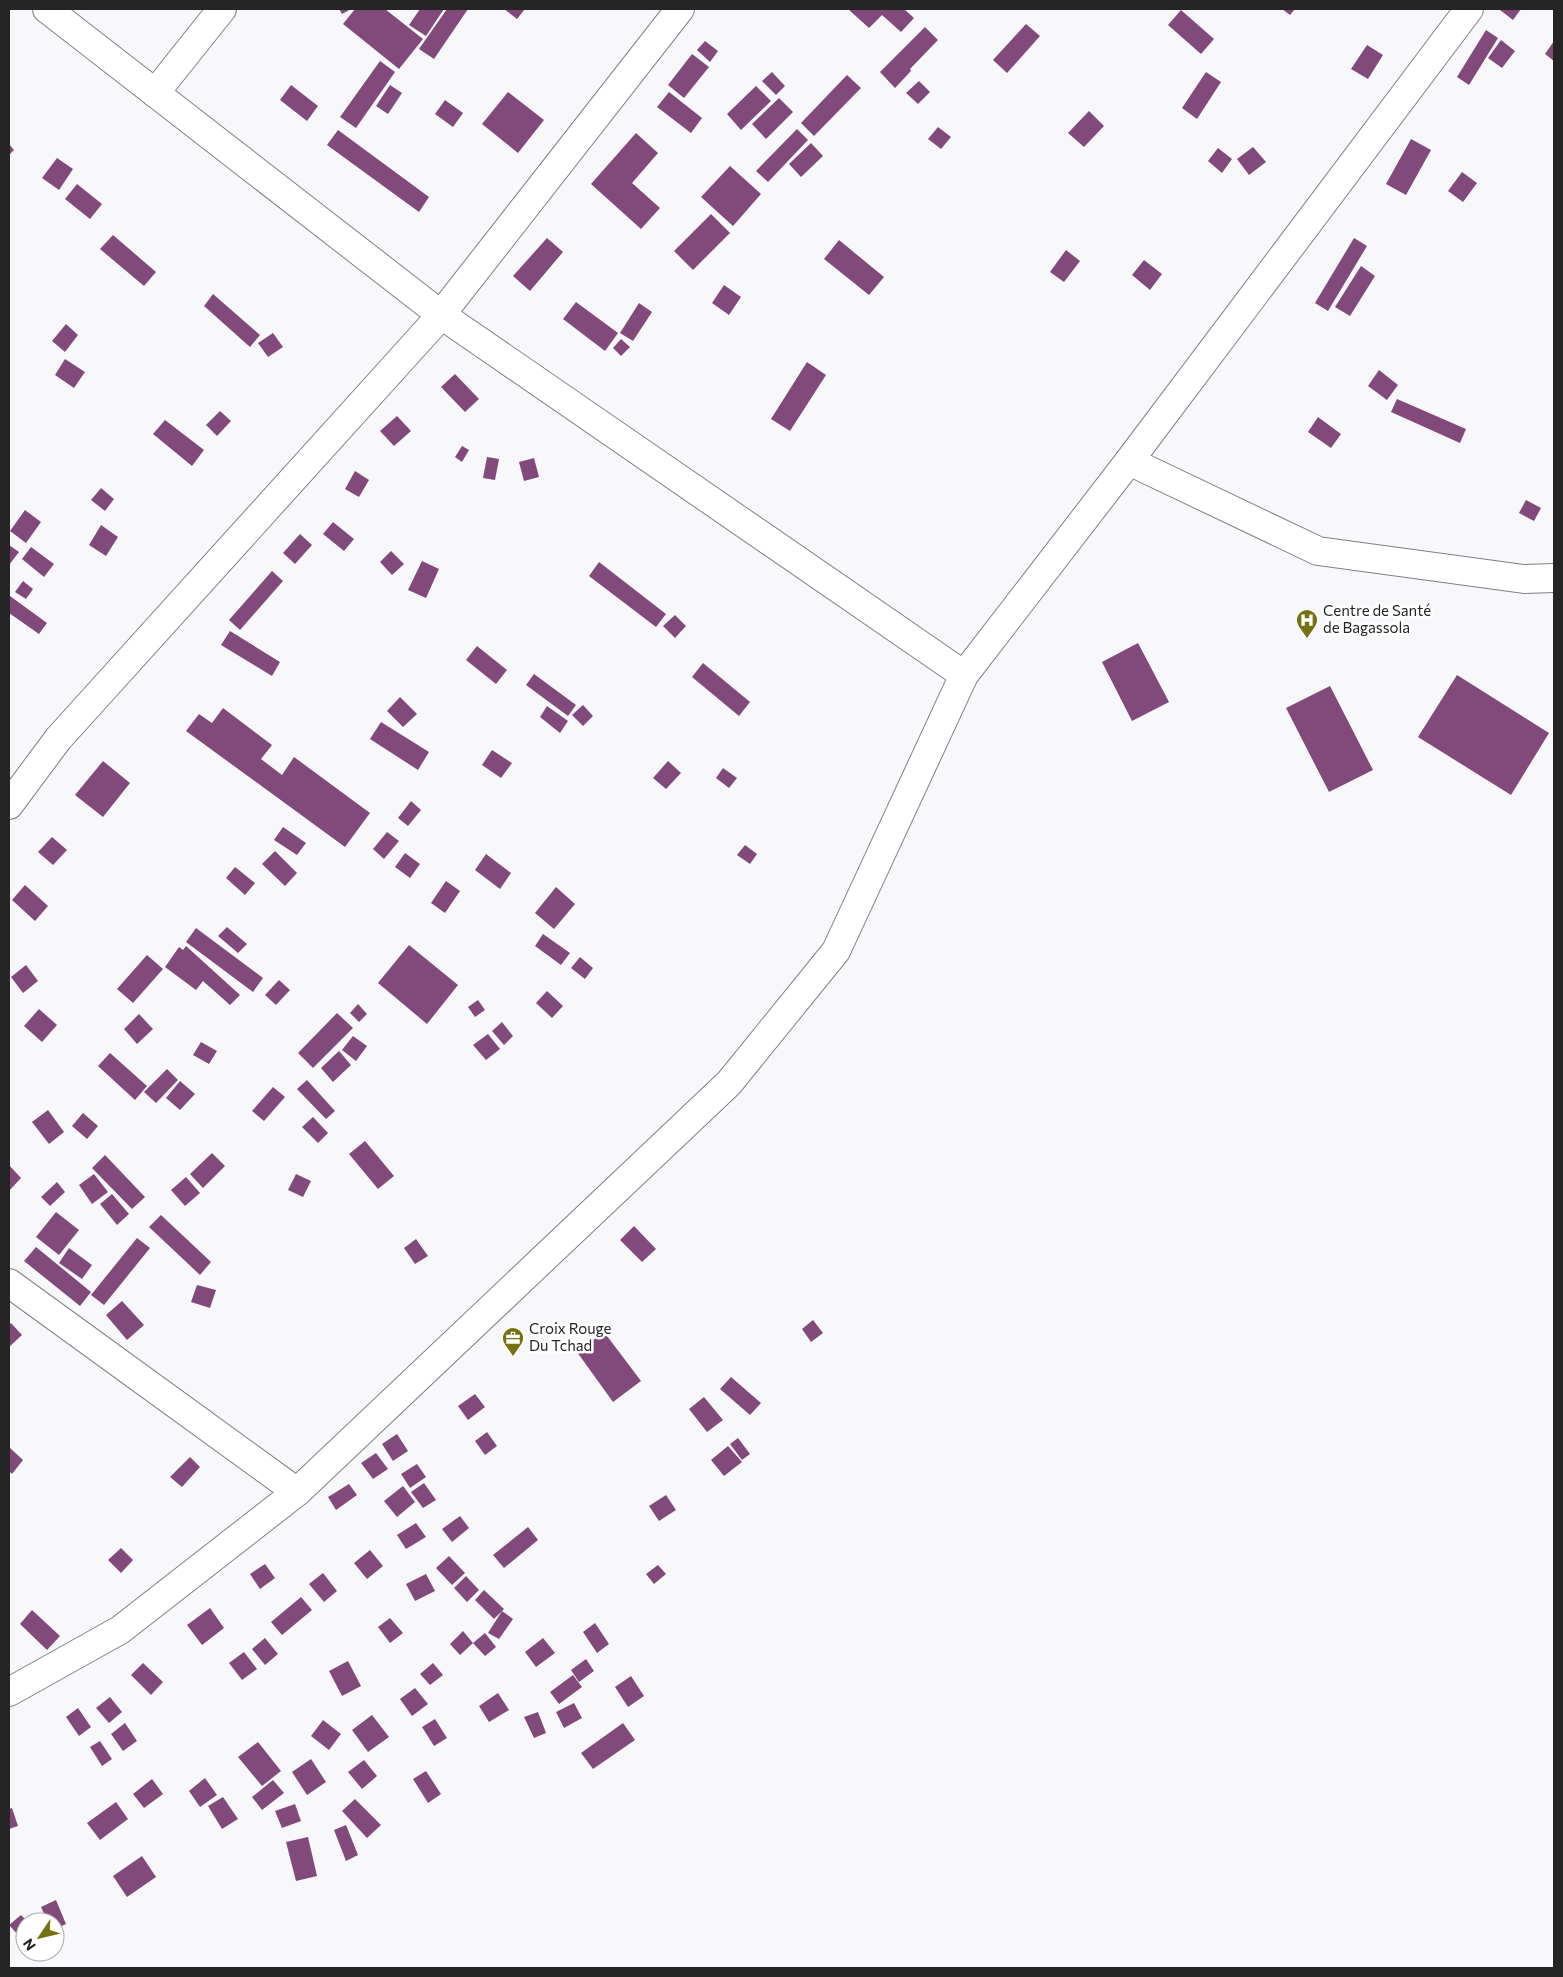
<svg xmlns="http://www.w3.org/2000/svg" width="1563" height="1977" font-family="Commissioner,sans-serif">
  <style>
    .building { fill: #814a7b }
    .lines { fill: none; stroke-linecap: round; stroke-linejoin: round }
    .street-casing { stroke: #818083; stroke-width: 30 }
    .street { stroke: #fff; stroke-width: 28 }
    .labels { text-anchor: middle; stroke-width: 5; stroke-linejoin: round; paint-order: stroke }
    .poi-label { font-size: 15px; fill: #252526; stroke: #fff; text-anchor: start }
  </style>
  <rect width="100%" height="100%" fill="#f8f7fb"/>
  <g class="building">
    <path d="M 339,9 L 351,9 L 342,14 Z"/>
    <path d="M 355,9 L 385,9 L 423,39 L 399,69 L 343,24 Z"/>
    <path d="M 420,9 L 444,9 L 426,36 L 409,25 Z"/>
    <path d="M 447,9 L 468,9 L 434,59 L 419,49 Z"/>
    <path d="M 504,9 L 525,9 L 517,19 Z"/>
    <path d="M 848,9 L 904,9 L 914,18 L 901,32 L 882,15 L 869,28 Z"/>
    <path d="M 1282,9 L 1295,9 L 1290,15 Z"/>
    <path d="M 1501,9 L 1521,9 L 1513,20 L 1500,10 Z"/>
    <path d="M 1181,10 L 1214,39 L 1201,54 L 1168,25 Z"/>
    <path d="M 1026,24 L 1040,36 L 1007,73 L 993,60 Z"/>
    <path d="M 925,27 L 938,40 L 910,69 L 911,71 L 895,88 L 880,72 Z"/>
    <path d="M 1486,30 L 1498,38 L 1469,85 L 1457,77 Z"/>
    <path d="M 1501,40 L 1515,51 L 1502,68 L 1488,58 Z"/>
    <path d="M 705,41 L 718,51 L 710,62 L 697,50 Z"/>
    <path d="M 1554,41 L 1554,61 L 1545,54 Z"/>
    <path d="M 1367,45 L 1383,55 L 1368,79 L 1351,69 Z"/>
    <path d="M 692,54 L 709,67 L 684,98 L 668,85 Z"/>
    <path d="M 380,61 L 395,72 L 356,128 L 340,117 Z"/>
    <path d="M 772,72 L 785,86 L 776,95 L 762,81 Z"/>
    <path d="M 1206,72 L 1221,82 L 1197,119 L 1182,108 Z"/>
    <path d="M 847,75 L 861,88 L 814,136 L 801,123 Z"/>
    <path d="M 919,81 L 930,92 L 918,104 L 906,93 Z"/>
    <path d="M 291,85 L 318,106 L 307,121 L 280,100 Z"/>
    <path d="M 390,85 L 402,93 L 388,114 L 376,106 Z"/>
    <path d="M 756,86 L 771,101 L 741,130 L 727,114 Z"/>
    <path d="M 508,92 L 544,120 L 518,153 L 482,124 Z"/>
    <path d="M 669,92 L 702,118 L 691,133 L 657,107 Z"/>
    <path d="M 779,98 L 793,112 L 766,139 L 752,124 Z"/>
    <path d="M 445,100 L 463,113 L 453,127 L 435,114 Z"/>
    <path d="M 1089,111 L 1104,126 L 1084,147 L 1068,133 Z"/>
    <path d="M 938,127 L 951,137 L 941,149 L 928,139 Z"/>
    <path d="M 797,129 L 808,140 L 768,182 L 756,171 Z"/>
    <path d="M 338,130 L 429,197 L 419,212 L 327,145 Z"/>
    <path d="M 636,133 L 658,153 L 632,183 L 660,208 L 641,229 L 591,184 Z"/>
    <path d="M 1411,139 L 1431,150 L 1406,195 L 1386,184 Z"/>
    <path d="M 811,143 L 823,156 L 801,177 L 789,164 Z"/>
    <path d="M 9,144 L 14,150 L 9,155 Z"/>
    <path d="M 1253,147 L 1266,162 L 1249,175 L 1237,159 Z"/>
    <path d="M 1218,148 L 1232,159 L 1222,173 L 1208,161 Z"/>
    <path d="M 57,158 L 73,169 L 59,190 L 42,178 Z"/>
    <path d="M 730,166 L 761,194 L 733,226 L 701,197 Z"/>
    <path d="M 1462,172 L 1477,183 L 1463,202 L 1448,191 Z"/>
    <path d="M 77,184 L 102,204 L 90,219 L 65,199 Z"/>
    <path d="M 711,214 L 730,233 L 693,270 L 674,251 Z"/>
    <path d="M 113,235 L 156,272 L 144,286 L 100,249 Z"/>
    <path d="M 547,238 L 563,252 L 530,291 L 513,276 Z"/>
    <path d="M 1354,238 L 1367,246 L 1328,311 L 1315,303 Z"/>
    <path d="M 839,240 L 884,277 L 869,295 L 824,259 Z"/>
    <path d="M 1066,250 L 1080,261 L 1064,282 L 1050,272 Z"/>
    <path d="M 1144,260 L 1162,274 L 1150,290 L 1132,275 Z"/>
    <path d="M 1361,266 L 1375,276 L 1350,316 L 1335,307 Z"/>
    <path d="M 724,285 L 741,297 L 729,315 L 712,303 Z"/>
    <path d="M 213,294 L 260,335 L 250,347 L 204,306 Z"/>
    <path d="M 576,302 L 618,333 L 605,351 L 563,319 Z"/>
    <path d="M 639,303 L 652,312 L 633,341 L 620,333 Z"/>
    <path d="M 66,324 L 78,335 L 65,352 L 52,341 Z"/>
    <path d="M 273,333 L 283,347 L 268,357 L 258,343 Z"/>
    <path d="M 621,339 L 630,347 L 621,356 L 613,348 Z"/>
    <path d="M 65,359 L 85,372 L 74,388 L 55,375 Z"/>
    <path d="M 807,362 L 826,375 L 790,431 L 771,419 Z"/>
    <path d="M 1379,370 L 1398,385 L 1387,400 L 1368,386 Z"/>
    <path d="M 455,374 L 479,399 L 465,412 L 441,387 Z"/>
    <path d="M 1397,399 L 1466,429 L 1460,443 L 1391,412 Z"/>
    <path d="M 220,411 L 231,421 L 217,436 L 206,425 Z"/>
    <path d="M 397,416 L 411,431 L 394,446 L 380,431 Z"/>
    <path d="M 1318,417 L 1341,434 L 1331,448 L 1308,432 Z"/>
    <path d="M 165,420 L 204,450 L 192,466 L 153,434 Z"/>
    <path d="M 462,446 L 469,450 L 462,462 L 455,457 Z"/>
    <path d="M 487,457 L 499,459 L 495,480 L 483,478 Z"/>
    <path d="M 534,458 L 539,477 L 524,481 L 519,462 Z"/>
    <path d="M 355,471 L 369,480 L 359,497 L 345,489 Z"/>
    <path d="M 101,488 L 114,499 L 105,511 L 91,500 Z"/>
    <path d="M 1526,500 L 1541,508 L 1534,521 L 1519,513 Z"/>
    <path d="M 25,510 L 41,522 L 26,543 L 10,531 Z"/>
    <path d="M 333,522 L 354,539 L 344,551 L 323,534 Z"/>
    <path d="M 101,525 L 118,537 L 106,556 L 89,545 Z"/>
    <path d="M 300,534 L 312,545 L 295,564 L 283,553 Z"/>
    <path d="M 9,545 L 19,552 L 9,565 Z"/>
    <path d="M 31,547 L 54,564 L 44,577 L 22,559 Z"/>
    <path d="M 391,551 L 404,564 L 392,575 L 380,562 Z"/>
    <path d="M 422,561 L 439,569 L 426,598 L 408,590 Z"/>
    <path d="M 599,562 L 666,614 L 656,627 L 589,576 Z"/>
    <path d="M 272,571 L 283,581 L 240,630 L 229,620 Z"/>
    <path d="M 23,581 L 33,589 L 26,599 L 15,592 Z"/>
    <path d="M 10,596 L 47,623 L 39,634 L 9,613 Z"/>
    <path d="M 675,615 L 686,626 L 675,638 L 663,626 Z"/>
    <path d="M 230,631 L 280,662 L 272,676 L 221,645 Z"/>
    <path d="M 1138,643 L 1169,702 L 1132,721 L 1102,662 Z"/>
    <path d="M 477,646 L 507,670 L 496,684 L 466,660 Z"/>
    <path d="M 703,663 L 750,702 L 739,716 L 692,677 Z"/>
    <path d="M 534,674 L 576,705 L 568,716 L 526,685 Z"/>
    <path d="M 1457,675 L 1549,733 L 1511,795 L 1418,737 Z"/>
    <path d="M 1330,686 L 1373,770 L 1329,792 L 1286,708 Z"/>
    <path d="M 400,697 L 417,714 L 403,727 L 387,711 Z"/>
    <path d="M 583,705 L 593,716 L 583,726 L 572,715 Z"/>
    <path d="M 547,706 L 568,721 L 560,733 L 540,717 Z"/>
    <path d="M 223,708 L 272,745 L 261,759 L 282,775 L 294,757 L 370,813 L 345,847 L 186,731 L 199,714 L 212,723 Z"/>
    <path d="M 381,722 L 429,752 L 418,770 L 370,739 Z"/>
    <path d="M 492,750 L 512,763 L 501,778 L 482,765 Z"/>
    <path d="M 103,761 L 130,783 L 103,817 L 75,795 Z"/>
    <path d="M 668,761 L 681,773 L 666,789 L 653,778 Z"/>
    <path d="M 723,768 L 737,778 L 729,788 L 716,778 Z"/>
    <path d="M 411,801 L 421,810 L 408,826 L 398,818 Z"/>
    <path d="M 283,827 L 306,843 L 297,855 L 274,840 Z"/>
    <path d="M 387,832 L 399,841 L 384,859 L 373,849 Z"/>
    <path d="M 52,837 L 67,850 L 53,865 L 38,852 Z"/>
    <path d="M 745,845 L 757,854 L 750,864 L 737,855 Z"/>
    <path d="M 275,851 L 297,873 L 285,886 L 262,864 Z"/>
    <path d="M 405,853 L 420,864 L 410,878 L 395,867 Z"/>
    <path d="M 486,854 L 511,873 L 500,889 L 475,870 Z"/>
    <path d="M 235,867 L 255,883 L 245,895 L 226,878 Z"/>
    <path d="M 446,881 L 460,891 L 445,913 L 431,903 Z"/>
    <path d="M 25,885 L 48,906 L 35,921 L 12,900 Z"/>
    <path d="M 556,887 L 575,904 L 554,929 L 535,913 Z"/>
    <path d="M 227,927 L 247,944 L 238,953 L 218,936 Z"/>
    <path d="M 196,928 L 263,978 L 253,992 L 186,942 Z"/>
    <path d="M 543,934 L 570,953 L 561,965 L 535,946 Z"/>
    <path d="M 409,945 L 458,985 L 427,1024 L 378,983 Z"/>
    <path d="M 186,946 L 240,995 L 230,1005 L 203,981 L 196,990 L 165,967 L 179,947 L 183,950 Z"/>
    <path d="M 147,955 L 163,969 L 133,1003 L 117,989 Z"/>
    <path d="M 580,957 L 593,968 L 585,979 L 571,968 Z"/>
    <path d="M 26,965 L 38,981 L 23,993 L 11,977 Z"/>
    <path d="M 279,980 L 290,990 L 276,1005 L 265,995 Z"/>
    <path d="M 547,991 L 563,1006 L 552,1018 L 536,1003 Z"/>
    <path d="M 478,1000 L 485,1010 L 475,1017 L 468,1007 Z"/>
    <path d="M 358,1004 L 367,1014 L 359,1022 L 350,1013 Z"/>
    <path d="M 39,1009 L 57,1025 L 42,1042 L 24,1026 Z"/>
    <path d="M 337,1013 L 353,1028 L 313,1068 L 298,1053 Z"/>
    <path d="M 139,1014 L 153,1029 L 137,1044 L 124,1029 Z"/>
    <path d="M 502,1022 L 513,1036 L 504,1045 L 492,1031 Z"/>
    <path d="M 488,1034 L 500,1049 L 486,1060 L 473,1045 Z"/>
    <path d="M 353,1036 L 367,1046 L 356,1061 L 342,1050 Z"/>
    <path d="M 201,1042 L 217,1051 L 209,1064 L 193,1055 Z"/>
    <path d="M 339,1051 L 351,1065 L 333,1082 L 321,1068 Z"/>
    <path d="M 110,1053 L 147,1086 L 135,1100 L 98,1066 Z"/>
    <path d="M 167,1069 L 178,1080 L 156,1103 L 144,1092 Z"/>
    <path d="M 307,1080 L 335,1111 L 326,1119 L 297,1089 Z"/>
    <path d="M 180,1081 L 195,1094 L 180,1110 L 166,1098 Z"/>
    <path d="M 273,1087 L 285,1097 L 264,1121 L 252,1111 Z"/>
    <path d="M 48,1110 L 64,1132 L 49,1144 L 32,1122 Z"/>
    <path d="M 83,1113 L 98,1126 L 87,1139 L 72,1126 Z"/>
    <path d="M 313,1117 L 328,1133 L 318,1143 L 302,1127 Z"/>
    <path d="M 365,1141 L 394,1176 L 378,1189 L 349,1154 Z"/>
    <path d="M 212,1153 L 225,1166 L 203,1188 L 190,1174 Z"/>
    <path d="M 105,1155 L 145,1197 L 132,1209 L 92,1168 Z"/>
    <path d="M 9,1165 L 21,1178 L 9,1191 Z"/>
    <path d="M 94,1174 L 108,1192 L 92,1204 L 79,1185 Z"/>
    <path d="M 296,1174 L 311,1181 L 303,1197 L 288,1190 Z"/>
    <path d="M 186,1177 L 200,1193 L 185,1206 L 171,1190 Z"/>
    <path d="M 57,1182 L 65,1192 L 50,1206 L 41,1197 Z"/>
    <path d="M 112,1194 L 129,1214 L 117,1225 L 100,1204 Z"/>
    <path d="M 56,1212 L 79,1230 L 59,1255 L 36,1237 Z"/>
    <path d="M 161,1215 L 211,1262 L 200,1275 L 149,1227 Z"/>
    <path d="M 634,1226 L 656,1249 L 642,1262 L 620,1240 Z"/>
    <path d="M 137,1238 L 150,1248 L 104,1305 L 91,1295 Z"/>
    <path d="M 416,1239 L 428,1256 L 415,1264 L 404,1248 Z"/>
    <path d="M 36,1247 L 91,1292 L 80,1306 L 24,1261 Z"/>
    <path d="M 69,1248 L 92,1265 L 82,1279 L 59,1263 Z"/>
    <path d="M 197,1285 L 216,1290 L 210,1308 L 191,1302 Z"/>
    <path d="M 122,1301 L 144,1325 L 127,1340 L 106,1315 Z"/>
    <path d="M 813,1320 L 823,1333 L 811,1342 L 802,1329 Z"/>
    <path d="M 11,1323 L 22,1335 L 9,1347 L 9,1325 Z"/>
    <path d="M 604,1332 L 641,1381 L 613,1402 L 577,1352 Z"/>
    <path d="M 731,1377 L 761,1403 L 750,1415 L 720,1389 Z"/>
    <path d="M 475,1394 L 485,1407 L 468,1420 L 458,1406 Z"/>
    <path d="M 704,1397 L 723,1420 L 707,1432 L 689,1409 Z"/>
    <path d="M 487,1432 L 497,1446 L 485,1455 L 475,1441 Z"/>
    <path d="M 397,1434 L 408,1451 L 393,1461 L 382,1444 Z"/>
    <path d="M 738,1438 L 750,1454 L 742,1460 L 730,1444 Z"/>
    <path d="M 728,1446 L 742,1462 L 724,1476 L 711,1460 Z"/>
    <path d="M 9,1447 L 23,1460 L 12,1474 L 9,1471 Z"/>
    <path d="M 376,1453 L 388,1469 L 373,1479 L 361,1463 Z"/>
    <path d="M 190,1457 L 200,1467 L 182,1487 L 170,1477 Z"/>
    <path d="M 417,1464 L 426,1477 L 410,1488 L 401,1474 Z"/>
    <path d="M 424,1483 L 436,1500 L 423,1508 L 411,1492 Z"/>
    <path d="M 349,1484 L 357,1495 L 336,1510 L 328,1497 Z"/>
    <path d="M 403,1486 L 415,1502 L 397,1517 L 384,1501 Z"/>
    <path d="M 666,1495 L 676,1510 L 659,1521 L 649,1506 Z"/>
    <path d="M 460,1516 L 469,1528 L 452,1542 L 442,1529 Z"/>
    <path d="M 416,1523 L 426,1537 L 406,1549 L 397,1535 Z"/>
    <path d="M 528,1527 L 538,1540 L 504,1568 L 493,1555 Z"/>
    <path d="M 121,1548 L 133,1560 L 121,1573 L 108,1560 Z"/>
    <path d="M 370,1550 L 383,1566 L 367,1579 L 354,1563 Z"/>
    <path d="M 449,1556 L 465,1573 L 452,1585 L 436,1568 Z"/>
    <path d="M 265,1564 L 275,1578 L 260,1589 L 250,1574 Z"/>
    <path d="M 658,1565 L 666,1574 L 654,1584 L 646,1574 Z"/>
    <path d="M 323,1573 L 337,1591 L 324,1602 L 309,1584 Z"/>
    <path d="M 426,1574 L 435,1591 L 415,1601 L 406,1584 Z"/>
    <path d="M 466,1576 L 479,1590 L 467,1602 L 454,1588 Z"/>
    <path d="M 484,1590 L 504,1609 L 494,1619 L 475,1600 Z"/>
    <path d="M 301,1597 L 312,1610 L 282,1635 L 271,1622 Z"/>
    <path d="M 210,1608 L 224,1628 L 202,1645 L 187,1625 Z"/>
    <path d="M 32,1610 L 60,1636 L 47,1650 L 20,1624 Z"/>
    <path d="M 502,1611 L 513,1619 L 499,1639 L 488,1633 Z"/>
    <path d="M 390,1618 L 403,1633 L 390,1643 L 378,1627 Z"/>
    <path d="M 595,1623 L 609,1644 L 597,1653 L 583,1632 Z"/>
    <path d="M 463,1631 L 473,1643 L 485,1633 L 496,1647 L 485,1656 L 473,1643 L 460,1655 L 450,1644 Z"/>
    <path d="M 265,1638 L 278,1654 L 265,1665 L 252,1649 Z"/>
    <path d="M 543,1638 L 555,1653 L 536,1667 L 525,1652 Z"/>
    <path d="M 244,1652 L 257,1669 L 242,1680 L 229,1663 Z"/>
    <path d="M 586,1659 L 594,1671 L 579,1682 L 571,1670 Z"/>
    <path d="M 348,1661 L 361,1686 L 342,1696 L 329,1671 Z"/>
    <path d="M 143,1663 L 163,1682 L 151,1695 L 131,1675 Z"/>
    <path d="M 433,1663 L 443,1675 L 430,1685 L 420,1674 Z"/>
    <path d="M 573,1675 L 582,1687 L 559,1704 L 550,1692 Z"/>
    <path d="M 631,1676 L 644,1696 L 628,1707 L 615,1687 Z"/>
    <path d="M 415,1688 L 428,1704 L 412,1716 L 400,1699 Z"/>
    <path d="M 498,1693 L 509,1710 L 489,1722 L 479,1706 Z"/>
    <path d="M 110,1697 L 122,1712 L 109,1723 L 96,1708 Z"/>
    <path d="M 574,1703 L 582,1718 L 564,1728 L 556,1712 Z"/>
    <path d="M 78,1708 L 91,1727 L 79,1736 L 66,1717 Z"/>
    <path d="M 538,1712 L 546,1733 L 534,1738 L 524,1717 Z"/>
    <path d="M 372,1715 L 389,1737 L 368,1752 L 352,1730 Z"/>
    <path d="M 435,1719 L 447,1738 L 434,1746 L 422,1727 Z"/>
    <path d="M 323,1720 L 341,1734 L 329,1750 L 311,1736 Z"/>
    <path d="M 125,1723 L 137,1741 L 123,1751 L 111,1734 Z"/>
    <path d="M 623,1723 L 635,1740 L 593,1769 L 581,1753 Z"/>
    <path d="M 100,1741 L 112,1759 L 102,1766 L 90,1747 Z"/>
    <path d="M 258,1742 L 281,1771 L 262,1786 L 238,1757 Z"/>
    <path d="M 311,1759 L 326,1782 L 307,1795 L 292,1772 Z"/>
    <path d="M 364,1760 L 377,1776 L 362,1789 L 348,1772 Z"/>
    <path d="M 426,1771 L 441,1794 L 428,1803 L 413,1779 Z"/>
    <path d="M 205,1778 L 217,1795 L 200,1807 L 189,1791 Z"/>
    <path d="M 152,1779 L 163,1794 L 144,1808 L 133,1794 Z"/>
    <path d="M 273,1780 L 284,1793 L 262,1810 L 252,1797 Z"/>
    <path d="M 223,1797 L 238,1819 L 222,1829 L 208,1806 Z"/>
    <path d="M 355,1799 L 381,1825 L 367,1838 L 342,1811 Z"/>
    <path d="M 116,1802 L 128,1819 L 100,1840 L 87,1823 Z"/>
    <path d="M 295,1804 L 301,1821 L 282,1828 L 275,1811 Z"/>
    <path d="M 12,1808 L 18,1826 L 9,1829 L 9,1809 Z"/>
    <path d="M 346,1825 L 358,1855 L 346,1861 L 334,1830 Z"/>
    <path d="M 308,1837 L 317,1876 L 296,1881 L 286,1842 Z"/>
    <path d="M 142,1856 L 156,1877 L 127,1897 L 113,1876 Z"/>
    <path d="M 56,1900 L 66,1924 L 55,1929 L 55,1922 L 48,1922 L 41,1907 Z"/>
    <path d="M 21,1915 L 28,1922 L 25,1922 L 25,1931 L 19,1936 L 9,1925 Z"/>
  </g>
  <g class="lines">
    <g class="street-casing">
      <g id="street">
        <path d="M 47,9 L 440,314 L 964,675"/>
        <path d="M 155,93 L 222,9"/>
        <path d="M 1129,461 L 1318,551 L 1524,579 L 1554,578"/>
        <path d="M 9,805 L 58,739 L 436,321 L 680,9"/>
        <path d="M 9,1283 L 297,1492"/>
        <path d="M 9,1692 L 120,1630 L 297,1492 L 729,1083 L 836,951 L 964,675 L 1129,461 L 1469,9"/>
      </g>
    </g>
    <use href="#street" class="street"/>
  </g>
  <defs>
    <g id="hospital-pin" transform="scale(1.125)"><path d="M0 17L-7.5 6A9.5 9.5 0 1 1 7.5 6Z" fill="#767112" stroke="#fff"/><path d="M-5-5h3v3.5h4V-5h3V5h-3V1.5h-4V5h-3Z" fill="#fff"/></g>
    <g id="office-pin" transform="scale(1.125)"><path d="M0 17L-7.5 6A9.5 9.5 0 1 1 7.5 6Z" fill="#767112" stroke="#fff"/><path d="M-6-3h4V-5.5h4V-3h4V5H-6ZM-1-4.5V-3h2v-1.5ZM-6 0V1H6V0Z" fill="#fff"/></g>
  </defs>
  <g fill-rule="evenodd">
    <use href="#hospital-pin" x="1307" y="620"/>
    <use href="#office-pin" x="513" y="1338"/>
  </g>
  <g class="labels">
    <g class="poi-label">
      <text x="1323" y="616">Centre de Santé<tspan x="1323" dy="17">de Bagassola</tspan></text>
      <text x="529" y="1334">Croix Rouge<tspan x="529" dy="17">Du Tchad</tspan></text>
    </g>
  </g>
  <rect width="1563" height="1977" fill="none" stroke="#252526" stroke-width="20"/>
  <g transform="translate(40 1937) rotate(235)"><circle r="24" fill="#ffffff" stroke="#a8a8a8"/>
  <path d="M0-4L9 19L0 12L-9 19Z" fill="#767112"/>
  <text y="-8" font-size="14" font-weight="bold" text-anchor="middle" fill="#252526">N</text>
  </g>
</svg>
